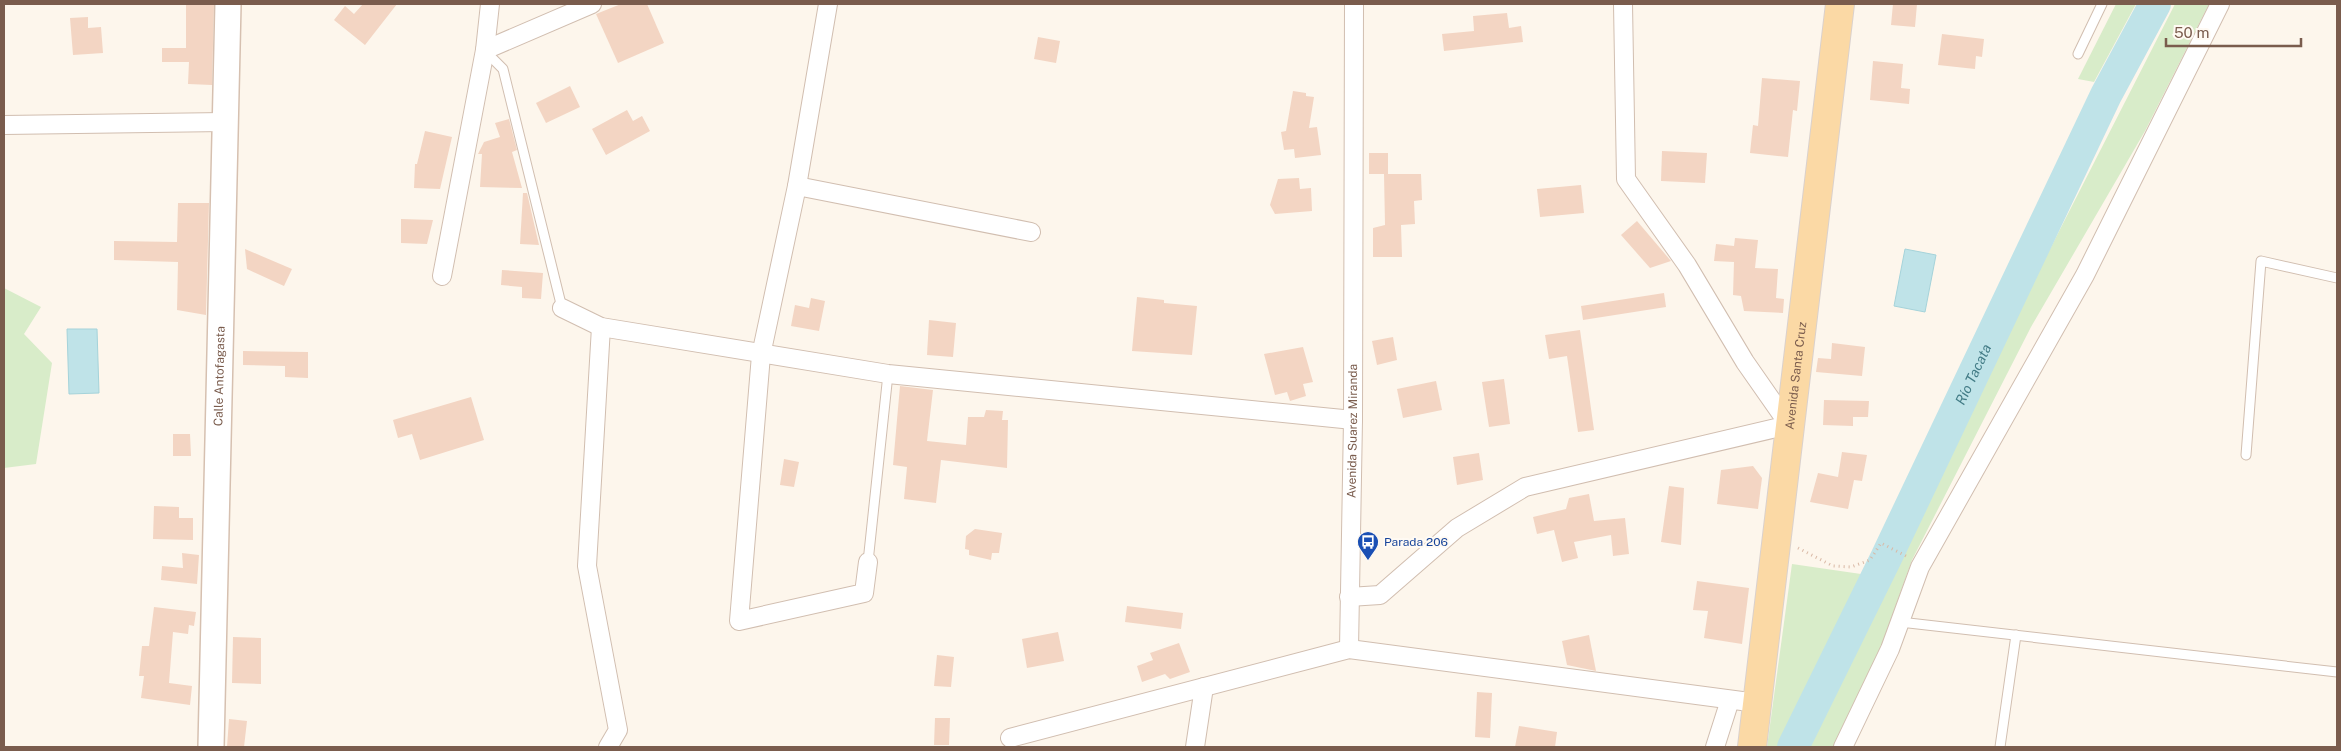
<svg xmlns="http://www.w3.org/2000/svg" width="2341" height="751" font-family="'Public Sans',sans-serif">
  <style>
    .green { fill: #d8ecc9 }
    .water { fill: #bfe3e8; stroke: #a5d3da }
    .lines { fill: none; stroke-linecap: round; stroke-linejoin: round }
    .river { stroke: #bfe3e8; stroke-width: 32 }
    .building { fill: #f3d5c3 }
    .lane-casing { stroke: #d1beb0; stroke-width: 11 }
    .street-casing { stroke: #d1beb0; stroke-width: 20 }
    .secondary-casing { stroke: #d6c0b0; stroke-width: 28 }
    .primary-casing { stroke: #dad1cd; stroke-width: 30 }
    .path { stroke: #d9b8a5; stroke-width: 3; stroke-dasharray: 1 4; stroke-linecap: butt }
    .lane { stroke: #fff; stroke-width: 9 }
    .street { stroke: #fff; stroke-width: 18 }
    .secondary { stroke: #fff; stroke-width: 25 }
    .primary { stroke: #fbd9a5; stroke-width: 28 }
    .labels { text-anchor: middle; stroke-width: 4; stroke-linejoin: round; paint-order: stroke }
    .street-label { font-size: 12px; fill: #7a5c4d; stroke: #fffaf3 }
    .transit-label { font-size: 12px; fill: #164399; stroke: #fffaf3; text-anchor: start }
    .water-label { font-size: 14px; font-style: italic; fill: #437c86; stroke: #fffaf3 }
  </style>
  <rect width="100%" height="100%" fill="#fdf6ec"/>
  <g class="green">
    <path d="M 2116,4 L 2136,4 L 2094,82 L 2078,79 Z"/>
    <path d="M 2175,4 L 2209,4 L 2145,131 L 2031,327 L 1912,560 L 1882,644 L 1833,747 L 1801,747 L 2001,345 Z"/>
    <path d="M 4,288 L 41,307 L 24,334 L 52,363 L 36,464 L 4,468 Z"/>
    <path d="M 1792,564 L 1861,574 L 1779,747 L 1767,747 Z"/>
  </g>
  <g class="water">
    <path d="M 1905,249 L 1936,255 L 1925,312 L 1894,306 Z"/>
    <path d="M 67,329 L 97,329 L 99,393 L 69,394 Z"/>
  </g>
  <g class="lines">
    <path class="river" id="s1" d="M 1793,747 L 1886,558 L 2106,95 L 2155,4"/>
  </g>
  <g class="building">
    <path d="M 186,4 L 214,4 L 212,85 L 188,84 L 189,62 L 162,62 L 162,48 L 186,48 Z"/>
    <path d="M 363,4 L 397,4 L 365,45 L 334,20 L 345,6 L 354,14 Z"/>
    <path d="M 621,4 L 647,4 L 664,43 L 618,63 L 596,14 Z"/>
    <path d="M 1893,4 L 1917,4 L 1915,27 L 1891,25 Z"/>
    <path d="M 1507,13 L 1509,28 L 1521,26 L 1523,42 L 1444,51 L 1442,34 L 1474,31 L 1473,16 Z"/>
    <path d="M 88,17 L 88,28 L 101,27 L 103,53 L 73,55 L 70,18 Z"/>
    <path d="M 1942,34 L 1984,39 L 1982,57 L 1976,56 L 1975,69 L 1938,65 Z"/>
    <path d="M 1038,37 L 1060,41 L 1056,63 L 1034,59 Z"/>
    <path d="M 1873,61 L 1903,64 L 1901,88 L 1910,89 L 1909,104 L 1870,100 Z"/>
    <path d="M 1762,78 L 1800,81 L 1797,111 L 1793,110 L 1788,157 L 1750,153 L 1753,125 L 1758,126 Z"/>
    <path d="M 570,86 L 580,107 L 546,123 L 536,103 Z"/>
    <path d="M 1293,91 L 1306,93 L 1306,96 L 1314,97 L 1309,128 L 1317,127 L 1321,155 L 1295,158 L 1294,149 L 1284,150 L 1281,132 L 1286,131 Z"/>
    <path d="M 627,110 L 633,121 L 642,116 L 650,131 L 606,155 L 592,129 Z"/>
    <path d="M 509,119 L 517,150 L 512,152 L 522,188 L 480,187 L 482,154 L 478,154 L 484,142 L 500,137 L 495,123 Z"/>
    <path d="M 425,131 L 452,137 L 440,189 L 414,188 L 415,164 L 417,164 Z"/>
    <path d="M 1662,151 L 1707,153 L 1705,183 L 1661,181 Z"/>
    <path d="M 1369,153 L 1388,153 L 1388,174 L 1421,174 L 1422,200 L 1414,201 L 1415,224 L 1401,225 L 1402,257 L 1373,257 L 1373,228 L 1385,225 L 1384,174 L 1369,174 Z"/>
    <path d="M 1299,178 L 1300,189 L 1311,188 L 1312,211 L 1275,214 L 1270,205 L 1278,179 Z"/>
    <path d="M 1581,185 L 1584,213 L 1540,217 L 1537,189 Z"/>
    <path d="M 523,193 L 527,193 L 539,245 L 520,244 Z"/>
    <path d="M 178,203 L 209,203 L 206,315 L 177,310 L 178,262 L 114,260 L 114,241 L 177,242 Z"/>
    <path d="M 401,219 L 433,220 L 427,244 L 401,243 Z"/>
    <path d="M 1637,221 L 1671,261 L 1650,268 L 1621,235 Z"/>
    <path d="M 1735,238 L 1758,240 L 1755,268 L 1778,269 L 1776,298 L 1784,299 L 1783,313 L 1744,311 L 1741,296 L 1733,295 L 1734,262 L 1714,261 L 1716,244 L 1734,246 Z"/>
    <path d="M 245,249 L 292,269 L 284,286 L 247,269 Z"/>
    <path d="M 502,270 L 543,273 L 541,299 L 522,298 L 522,287 L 501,285 Z"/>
    <path d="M 1664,293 L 1666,307 L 1583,320 L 1581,306 Z"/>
    <path d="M 1137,297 L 1164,300 L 1164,303 L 1197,306 L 1192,355 L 1132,351 Z"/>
    <path d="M 811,298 L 825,301 L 819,331 L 791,326 L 795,305 L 809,308 Z"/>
    <path d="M 929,320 L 956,323 L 953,357 L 927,355 Z"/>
    <path d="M 1580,330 L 1594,430 L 1578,432 L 1567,356 L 1549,359 L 1545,335 Z"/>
    <path d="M 1393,337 L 1397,360 L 1377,365 L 1372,341 Z"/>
    <path d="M 1832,343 L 1865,347 L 1862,376 L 1816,372 L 1818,358 L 1831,359 Z"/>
    <path d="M 1303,347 L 1313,382 L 1303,384 L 1306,396 L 1290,401 L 1287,392 L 1275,395 L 1264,354 Z"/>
    <path d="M 243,351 L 308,352 L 308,378 L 285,377 L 285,366 L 243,365 Z"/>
    <path d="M 1504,379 L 1510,424 L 1489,427 L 1482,382 Z"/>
    <path d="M 1436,381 L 1442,410 L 1403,418 L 1397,389 Z"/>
    <path d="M 900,386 L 933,390 L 927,441 L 966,445 L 968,417 L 984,417 L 986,410 L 1003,411 L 1002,420 L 1008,420 L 1007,468 L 941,460 L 936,503 L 904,499 L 907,467 L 893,465 Z"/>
    <path d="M 471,397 L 484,440 L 420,460 L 412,434 L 398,438 L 393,420 Z"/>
    <path d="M 1824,400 L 1869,401 L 1868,417 L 1853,417 L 1853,426 L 1823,425 Z"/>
    <path d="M 173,434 L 190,434 L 191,456 L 173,456 Z"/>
    <path d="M 1842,452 L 1867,455 L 1862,481 L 1854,480 L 1848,509 L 1810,502 L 1818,473 L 1838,477 Z"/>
    <path d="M 1479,453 L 1483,480 L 1457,485 L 1453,457 Z"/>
    <path d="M 784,459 L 799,462 L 794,487 L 780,485 Z"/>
    <path d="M 1753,466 L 1762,478 L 1758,509 L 1717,504 L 1721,470 Z"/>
    <path d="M 1669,486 L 1684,488 L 1681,545 L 1661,542 Z"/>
    <path d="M 1589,494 L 1594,521 L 1625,518 L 1629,554 L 1613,556 L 1611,535 L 1574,542 L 1578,558 L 1562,562 L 1554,530 L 1537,534 L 1533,517 L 1566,509 L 1569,498 Z"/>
    <path d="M 154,506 L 179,507 L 179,518 L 193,518 L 193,540 L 153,539 Z"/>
    <path d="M 975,529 L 1002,533 L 999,553 L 992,553 L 991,560 L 969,555 L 969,550 L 965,549 L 966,536 Z"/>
    <path d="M 182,553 L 199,555 L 197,584 L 161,580 L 162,566 L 183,568 Z"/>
    <path d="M 1697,581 L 1749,588 L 1742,644 L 1704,638 L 1708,611 L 1693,610 Z"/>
    <path d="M 1127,606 L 1183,613 L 1181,629 L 1125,622 Z"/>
    <path d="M 154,607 L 196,612 L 194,626 L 189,625 L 188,634 L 173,632 L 169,683 L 192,686 L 190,705 L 141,698 L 144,676 L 139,676 L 142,646 L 149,646 Z"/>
    <path d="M 1058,632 L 1064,661 L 1027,668 L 1022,639 Z"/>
    <path d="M 1589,635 L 1596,671 L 1567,665 L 1562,641 Z"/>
    <path d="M 233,637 L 261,638 L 261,684 L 232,683 Z"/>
    <path d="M 1179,643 L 1190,672 L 1170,679 L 1165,674 L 1142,682 L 1137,666 L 1153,660 L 1150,653 Z"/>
    <path d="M 937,655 L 954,657 L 951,687 L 934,686 Z"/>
    <path d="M 1477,692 L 1492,693 L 1490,738 L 1475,737 Z"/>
    <path d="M 935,718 L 950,718 L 949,745 L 934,745 Z"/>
    <path d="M 229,719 L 247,721 L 244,747 L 227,747 Z"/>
    <path d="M 1519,726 L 1557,732 L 1555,747 L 1515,747 Z"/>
  </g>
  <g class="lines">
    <g class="lane-casing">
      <g id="lane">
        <path d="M 485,51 L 503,69 L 562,308"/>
        <path d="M 2078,54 L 2102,4"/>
        <path d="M 2246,455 L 2261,261 L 2337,278"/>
        <path d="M 868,562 L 888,374"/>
        <path d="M 1900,622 L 2337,672"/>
        <path d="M 2000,747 L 2016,635"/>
      </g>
    </g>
    <g class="street-casing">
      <g id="street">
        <path d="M 828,4 L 797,186 L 761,355 L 739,621 L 864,593 L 868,562"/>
        <path d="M 485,50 L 592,4"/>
        <path d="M 4,125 L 224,122"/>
        <path d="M 797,186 L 1031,232"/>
        <path d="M 442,276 L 485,50 L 490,4"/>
        <path d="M 562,308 L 601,327 L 888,374 L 1353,420"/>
        <path d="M 601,327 L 587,566 L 618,730 L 608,747"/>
        <path d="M 1349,597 L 1380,595 L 1457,528 L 1525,487 L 1789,425 L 1745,362 L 1687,265 L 1626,179 L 1623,4"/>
        <path id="s2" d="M 1349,649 L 1353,420 L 1354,4"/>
        <path d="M 1010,738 L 1349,649 L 1757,703"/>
        <path d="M 1195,747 L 1204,687"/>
        <path d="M 1715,747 L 1730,700"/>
        <path d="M 1843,747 L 1890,649 L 1920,567 L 2085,275 L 2220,4"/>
      </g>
    </g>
    <g class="secondary-casing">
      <g id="secondary">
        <path id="s3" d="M 211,747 L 228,4"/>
      </g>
    </g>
    <g class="primary-casing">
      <g id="primary">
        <path id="s4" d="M 1752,747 L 1840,4"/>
      </g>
    </g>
    <path class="path" d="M 1798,548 L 1833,566 L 1851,567 L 1870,560 L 1881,543 L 1906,556"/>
    <use href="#lane" class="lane"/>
    <use href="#street" class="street"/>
    <use href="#secondary" class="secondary"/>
    <use href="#primary" class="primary"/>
  </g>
  <defs>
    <g id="bus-pin" transform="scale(1.125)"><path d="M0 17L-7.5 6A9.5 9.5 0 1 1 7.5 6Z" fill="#1a4fb4" stroke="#fffaf3"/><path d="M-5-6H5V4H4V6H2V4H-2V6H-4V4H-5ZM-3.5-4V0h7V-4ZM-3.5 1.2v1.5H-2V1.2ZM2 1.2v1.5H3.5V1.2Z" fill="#fff"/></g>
  </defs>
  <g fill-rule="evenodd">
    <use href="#bus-pin" x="1368" y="542"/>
  </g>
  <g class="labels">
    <g class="street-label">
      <text dy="4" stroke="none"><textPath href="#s3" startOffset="371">Calle Antofagasta</textPath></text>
      <text dy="4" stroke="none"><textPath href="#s4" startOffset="374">Avenida Santa Cruz</textPath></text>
      <text dy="4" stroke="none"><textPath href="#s2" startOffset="218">Avenida Suarez Miranda</textPath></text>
    </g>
    <g class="transit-label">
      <text x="1384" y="546">Parada 206</text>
    </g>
    <g class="water-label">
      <text dy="5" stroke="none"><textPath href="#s1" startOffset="414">Río Tacata</textPath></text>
    </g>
  </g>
  <rect width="2341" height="751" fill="none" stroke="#7a5c4d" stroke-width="10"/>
  <path d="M2166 38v8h135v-8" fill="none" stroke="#7a5c4d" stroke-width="2.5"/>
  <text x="2174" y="38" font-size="15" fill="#7a5c4d" stroke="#fffaf3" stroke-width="4" paint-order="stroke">50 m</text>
</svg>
